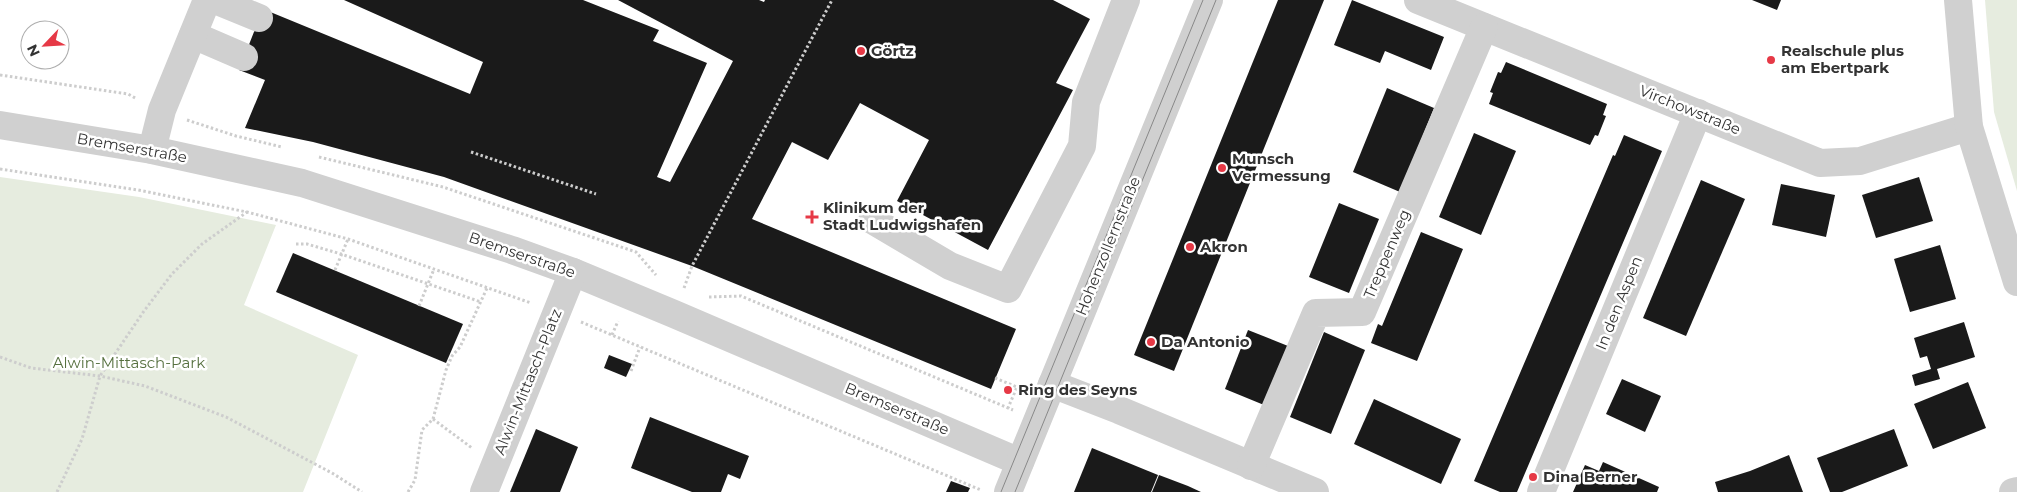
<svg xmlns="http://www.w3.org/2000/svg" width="2017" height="492" font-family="Montserrat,sans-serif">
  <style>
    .green { fill: #e6ecdf }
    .building { fill: #1a1a1a }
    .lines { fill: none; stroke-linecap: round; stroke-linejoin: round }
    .path { stroke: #cdcdcd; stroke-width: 3; stroke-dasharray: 2.5 2.5; stroke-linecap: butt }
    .minor { stroke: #d0d0d0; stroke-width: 28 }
    .tram { stroke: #888; stroke-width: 1 }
    .poi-dot { fill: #e63946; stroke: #fff; stroke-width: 2 }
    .labels { text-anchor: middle; stroke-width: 5; stroke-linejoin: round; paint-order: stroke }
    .poi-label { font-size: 15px; font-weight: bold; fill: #333; stroke: #fff; text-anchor: start }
    .street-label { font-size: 15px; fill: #333; stroke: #fff }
    .park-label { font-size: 15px; fill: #56703f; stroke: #fff }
  </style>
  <rect width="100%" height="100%" fill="#fff"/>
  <g class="green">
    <path d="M 1985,0 L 2017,0 L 2017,191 L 1994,112 Z"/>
    <path d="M 0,177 L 139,197 L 276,225 L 244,305 L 358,355 L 303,492 L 0,492 Z"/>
  </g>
  <g class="building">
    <path d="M 344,0 L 583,0 L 659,30 L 653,41 L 707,63 L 657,177 L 670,182 L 733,61 L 618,0 L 759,0 L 764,2 L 765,0 L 1053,0 L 1090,19 L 1056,83 L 1073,90 L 988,250 L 897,201 L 929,140 L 860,103 L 828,160 L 792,142 L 752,219 L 1016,329 L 991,389 L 692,266 L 444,177 L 313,142 L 245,128 L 265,80 L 239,70 L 263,9 L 470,94 L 483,62 Z"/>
    <path d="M 1278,0 L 1324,0 L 1174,371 L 1134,355 Z"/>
    <path d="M 1352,0 L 1444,37 L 1431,70 L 1385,51 L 1380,63 L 1334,45 Z"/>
    <path d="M 1752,0 L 1781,0 L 1777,10 Z"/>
    <path d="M 1506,62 L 1607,104 L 1603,115 L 1606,116 L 1598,136 L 1595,135 L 1590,145 L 1489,104 L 1493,93 L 1490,92 L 1498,72 L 1501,73 Z"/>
    <path d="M 1387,88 L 1434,108 L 1400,192 L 1353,172 Z"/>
    <path d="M 1474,133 L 1516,151 L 1481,235 L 1439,217 Z"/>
    <path d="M 1624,135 L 1662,151 L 1517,492 L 1500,492 L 1474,481 L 1613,155 L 1615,156 Z"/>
    <path d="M 1919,177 L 1933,221 L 1876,238 L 1862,195 Z"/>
    <path d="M 1701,180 L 1745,199 L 1686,336 L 1643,318 Z"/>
    <path d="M 1781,184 L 1835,195 L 1826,237 L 1772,225 Z"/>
    <path d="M 1339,203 L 1379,219 L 1349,293 L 1309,277 Z"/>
    <path d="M 1421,232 L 1463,249 L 1417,361 L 1371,343 L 1378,324 L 1382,326 Z"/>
    <path d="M 1940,245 L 1956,299 L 1910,312 L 1894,259 Z"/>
    <path d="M 293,253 L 463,324 L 446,363 L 276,292 Z"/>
    <path d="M 1964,322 L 1975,357 L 1937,369 L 1940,379 L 1915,386 L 1912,375 L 1931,369 L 1927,356 L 1920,358 L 1914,338 Z"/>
    <path d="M 1248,330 L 1288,346 L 1264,405 L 1225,389 Z"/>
    <path d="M 1324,332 L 1365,350 L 1331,434 L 1290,417 Z"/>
    <path d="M 609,355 L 632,364 L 626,377 L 604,368 Z"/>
    <path d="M 1622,379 L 1661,396 L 1645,432 L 1606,414 Z"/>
    <path d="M 1968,382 L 1986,428 L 1933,449 L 1914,404 Z"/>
    <path d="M 1374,399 L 1461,439 L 1441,484 L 1354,444 Z"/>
    <path d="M 650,417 L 749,456 L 740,479 L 728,474 L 721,492 L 692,492 L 631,468 Z"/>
    <path d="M 536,429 L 578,447 L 560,492 L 510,492 Z"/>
    <path d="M 1894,429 L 1908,466 L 1842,492 L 1830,492 L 1817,458 Z"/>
    <path d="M 1092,448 L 1158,475 L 1151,492 L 1074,492 Z"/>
    <path d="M 1789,455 L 1803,492 L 1718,492 L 1715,482 L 1750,471 Z"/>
    <path d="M 1603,462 L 1659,487 L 1657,492 L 1573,492 L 1585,465 L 1599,471 Z"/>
    <path d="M 1159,475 L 1188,486 L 1201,492 L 1152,492 Z"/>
    <path d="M 951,481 L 970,488 L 968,492 L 946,492 Z"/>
  </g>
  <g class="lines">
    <g class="path">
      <path d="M 0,75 L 128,94 L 137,99"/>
      <path d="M 187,120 L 236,136 L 282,147"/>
      <path d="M 471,152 L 596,194"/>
      <path d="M 319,157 L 443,187 L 636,252 L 656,275"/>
      <path d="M 0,169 L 138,190 L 247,212 L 348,239 L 531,303"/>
      <path d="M 296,244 L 307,244 L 341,254 L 481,302"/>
      <path d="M 335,270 L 348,239"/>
      <path d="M 684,288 L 692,266 L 832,0"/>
      <path d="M 709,297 L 741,296 L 1013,410"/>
      <path d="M 419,306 L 434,269"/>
      <path d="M 581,322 L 981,490"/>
      <path d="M 612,335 L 618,321"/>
      <path d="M 0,357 L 31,368 L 100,376 L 145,386 L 226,417 L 332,473 L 362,492"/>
      <path d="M 631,371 L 640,347"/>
      <path d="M 995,378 L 1017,387 L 1008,408"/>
      <path d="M 433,419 L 472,448"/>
      <path d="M 57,492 L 82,439 L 100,376 L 144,311 L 172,274 L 202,244 L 247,212"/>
      <path d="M 408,492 L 415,480 L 422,430 L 433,419 L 446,370 L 452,356 L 460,347 L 487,288"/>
    </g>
    <g class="minor">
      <path d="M 215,0 L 259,18"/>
      <path d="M 1418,0 L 1820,163 L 1860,161 L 1969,127"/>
      <path d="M 1958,0 L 1969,127 L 2017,282"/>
      <path d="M 193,35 L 244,57"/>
      <path d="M 0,125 L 152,150 L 302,183 L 512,250 L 573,272 L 674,314 L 1020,462"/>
      <path d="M 152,150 L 162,110 L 207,0"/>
      <path d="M 872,220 L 950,266 L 1008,289 L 1082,146 L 1086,102 L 1126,0"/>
      <path d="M 1052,384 L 1119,410 L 1315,492"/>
      <path d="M 1251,466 L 1316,313 L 1362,312 L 1484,27"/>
      <path d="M 484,492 L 573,272"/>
      <path d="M 1008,492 L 1209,0"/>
      <path d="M 1541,492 L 1698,113"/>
      <path d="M 2013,492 L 2017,491"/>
    </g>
    <g class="tram">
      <path d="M 1001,492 L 1203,0"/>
      <path d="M 1015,492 L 1216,0"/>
    </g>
  </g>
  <g class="poi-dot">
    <circle cx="861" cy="51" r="5"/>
    <circle cx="1771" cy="60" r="5"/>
    <circle cx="1222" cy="168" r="5"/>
    <path d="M809.5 209.5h5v5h5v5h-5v5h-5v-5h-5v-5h5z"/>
    <circle cx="1190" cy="247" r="5"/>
    <circle cx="1151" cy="342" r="5"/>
    <circle cx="1008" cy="390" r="5"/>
    <circle cx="1533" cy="477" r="5"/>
  </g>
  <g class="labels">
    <g class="poi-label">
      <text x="871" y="56">Görtz</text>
      <text x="1781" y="56">Realschule plus<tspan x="1781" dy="17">am Ebertpark</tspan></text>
      <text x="1232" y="164">Munsch<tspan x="1232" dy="17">Vermessung</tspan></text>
      <text x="823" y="213">Klinikum der<tspan x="823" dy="17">Stadt Ludwigshafen</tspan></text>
      <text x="1200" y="252">Akron</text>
      <text x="1161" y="347">Da Antonio</text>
      <text x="1018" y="395">Ring des Seyns</text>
      <text x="1543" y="482">Dina Berner</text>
    </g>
    <g class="street-label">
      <text transform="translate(1690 110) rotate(22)" y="5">Virchowstraße</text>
      <text transform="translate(132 148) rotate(10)" y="5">Bremserstraße</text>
      <text transform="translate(1108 246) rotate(-68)" y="5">Hohenzollernstraße</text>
      <text transform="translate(1387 254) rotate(-67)" y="5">Treppenweg</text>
      <text transform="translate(522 255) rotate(19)" y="5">Bremserstraße</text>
      <text transform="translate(1619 303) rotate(-68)" y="5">In den Aspen</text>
      <text transform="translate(528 382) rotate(-68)" y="5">Alwin-Mittasch-Platz</text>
      <text transform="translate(897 409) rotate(23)" y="5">Bremserstraße</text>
    </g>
    <g class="park-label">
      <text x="129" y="368">Alwin-Mittasch-Park</text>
    </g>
  </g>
  <g transform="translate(45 45) rotate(245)"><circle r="24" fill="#ffffff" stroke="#adadad"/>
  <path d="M0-4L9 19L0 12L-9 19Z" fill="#e63946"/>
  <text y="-8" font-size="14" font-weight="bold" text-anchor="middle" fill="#333333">N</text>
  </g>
</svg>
